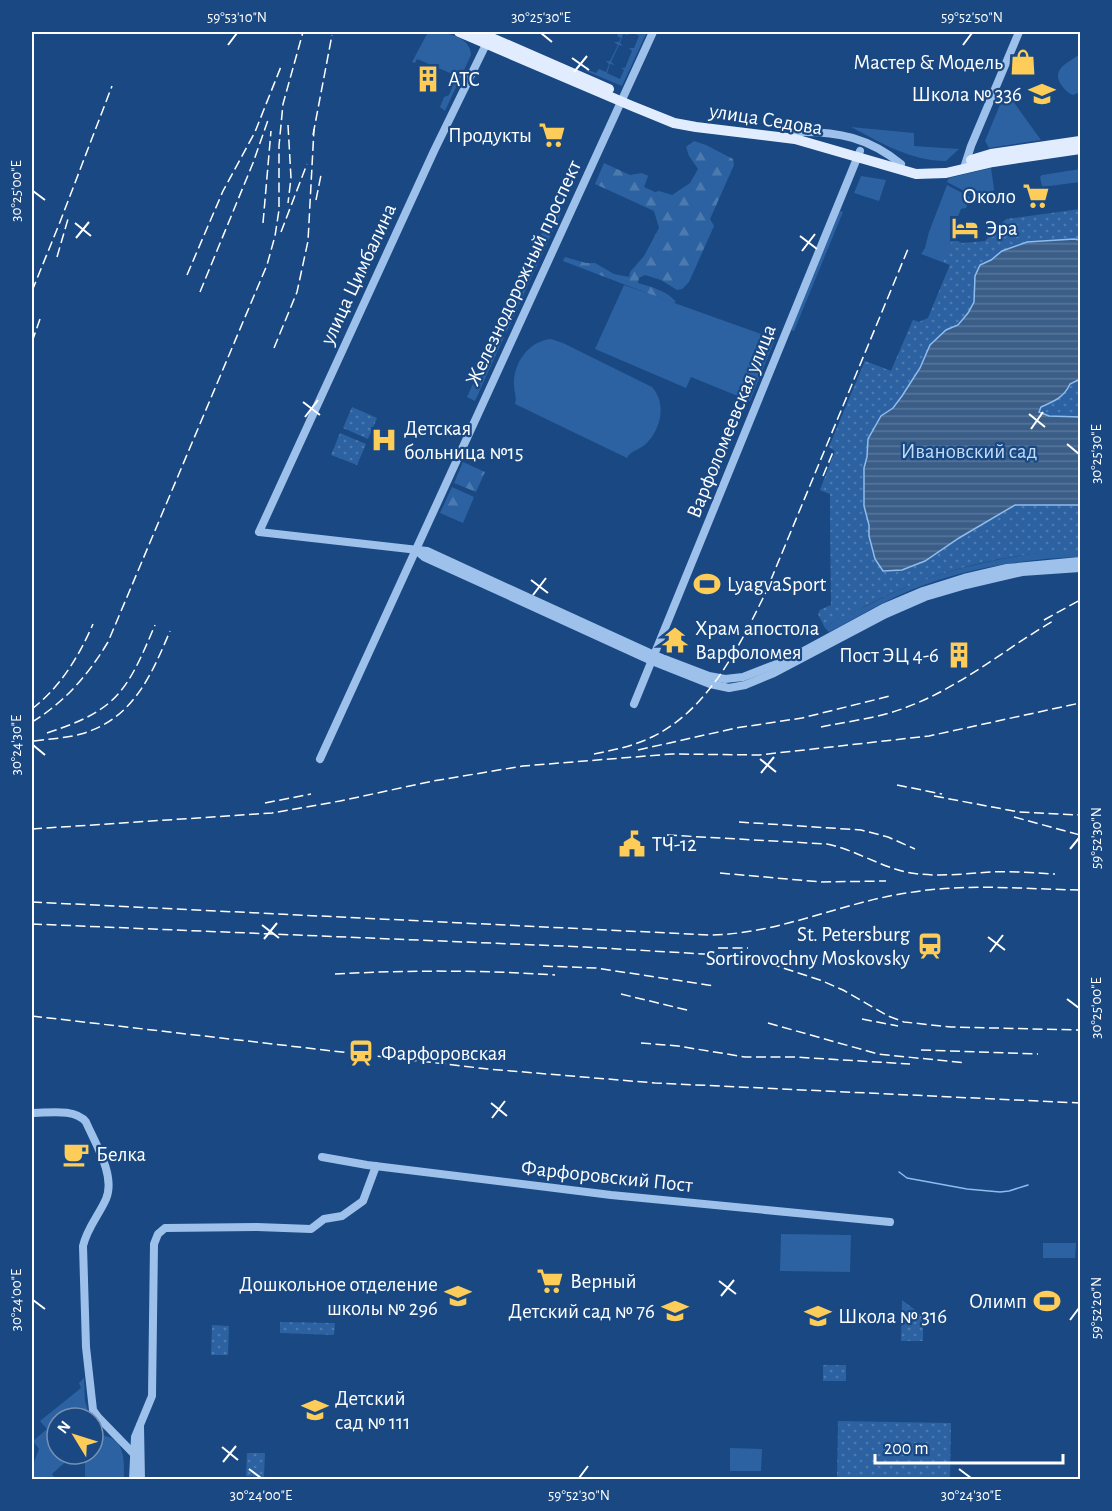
<svg xmlns="http://www.w3.org/2000/svg" width="1112" height="1511" font-family="'Alegreya Sans',sans-serif">
  <style>
    .grass { fill: #2c62a1 }
    .forest { fill: url(#forest-firs) }
    .park { fill: url(#park-dots) }
    .water { fill: url(#water-rules); stroke: #8fbcee; stroke-width: 1.5 }
    .lines { fill: none; stroke-linecap: round; stroke-linejoin: round }
    .stream { stroke: #8fbcee; stroke-width: 1.5 }
    .minor { stroke: #9dc1eb; stroke-width: 8 }
    .major { stroke: #e1edff; stroke-width: 10 }
    .rail { stroke: #fff; stroke-width: 1.5; stroke-dasharray: 10 4.5; stroke-linecap: butt }
    .ticks { fill: none; stroke: #fff; stroke-width: 2 }
    .labels { text-anchor: middle; stroke-width: 4.5; stroke-linejoin: round; paint-order: stroke }
    .poi-label { font-size: 21px; fill: #fff; stroke: #194882; text-anchor: start }
    .street-label { font-size: 21px; fill: #fff; stroke: #194882 }
    .park-label { font-size: 21px; fill: #c1dbf8; stroke: #194882 }
    .neatline { fill: none; stroke: #fff; stroke-width: 2 }
    .ticks-label { font-size: 15px; text-anchor: middle; fill: #fff }
  </style>
  <defs>
    <pattern id="forest-firs" width="22" height="20" patternUnits="userSpaceOnUse" patternTransform="scale(1.5)"><rect width="22" height="20" fill="#2c62a1"/><path d="M5 1l3.5 6h-7zM16 11l3.5 6h-7z" fill="#4c7aaf"/></pattern>
    <pattern id="park-dots" width="8" height="8" patternUnits="userSpaceOnUse" patternTransform="scale(1.5)"><rect width="8" height="8" fill="#2c62a1"/><path d="M2 2h.1M6 6h.1" fill="none" stroke="#4c7aaf" stroke-width="1.8" stroke-linecap="round"/></pattern>
    <pattern id="water-rules" width="6" height="5" patternUnits="userSpaceOnUse" patternTransform="scale(1.5)"><rect width="6" height="5" fill="#3b5e88"/><path d="M0 2.5h6" fill="none" stroke="#58769a"/></pattern>
  </defs>
  <rect width="100%" height="100%" fill="#194882"/>
  <g class="grass">
    <path d="M 428,32 C 444,31 471,36 471,55 L 445,111 L 440,107 L 444,97 L 449,95 L 457,76 L 417,59 L 415,63 L 412,62 Z"/>
    <path d="M 619,32 L 630,32 L 628,35 L 623,34 L 620,43 L 623,46 L 619,45 L 611,62 L 615,65 L 610,64 L 607,73 L 620,79 L 624,70 L 621,68 L 625,68 L 632,51 L 629,48 L 634,48 L 639,36 L 636,34 L 637,32 L 646,34 L 622,86 L 586,71 L 588,65 L 588,70 L 596,73 L 599,69 L 606,72 L 609,64 L 606,61 L 610,61 L 618,45 L 614,42 L 619,42 L 621,38 L 617,36 Z"/>
    <path d="M 1080,54 L 1080,92 L 1073,95 C 1068,93 1066,91 1062,86 C 1050,69 1068,63 1080,54 Z"/>
    <path d="M 1006,90 L 1011,102 L 1013,101 L 1041,140 L 989,148 L 985,141 Z"/>
    <path d="M 851,127 L 914,133 L 914,146 L 959,149 L 946,161 C 911,161 881,143 851,127 Z"/>
    <path d="M 991,168 L 994,189 L 992,193 L 974,196 L 947,182 L 949,178 Z"/>
    <path d="M 1080,169 L 1080,182 L 1042,187 L 1040,177 L 1042,175 Z"/>
    <path d="M 861,176 L 886,180 L 879,201 L 854,193 Z"/>
    <path d="M 947,185 L 970,197 L 966,208 L 961,209 L 950,236 L 960,243 L 957,261 L 841,597 L 819,616 L 820,610 L 831,605 L 830,494 L 820,490 L 835,451 L 829,447 L 865,361 L 891,371 L 913,320 L 919,322 L 928,318 L 950,265 L 921,254 L 925,248 L 929,232 Z"/>
    <path d="M 553,209 L 561,213 L 506,333 L 498,329 Z"/>
    <path d="M 840,211 L 843,212 L 794,331 L 791,330 Z"/>
    <path d="M 624,285 L 775,339 L 750,401 L 691,377 L 686,388 L 595,349 Z"/>
    <path d="M 496,333 L 504,337 L 475,401 L 467,397 Z"/>
    <path d="M 551,339 L 563,343 L 652,387 C 667,404 661,429 646,444 C 639,450 630,451 627,458 L 515,404 C 517,397 514,392 514,385 C 513,364 528,341 551,339 Z"/>
    <path d="M 1052,551 L 1080,551 L 1080,557 C 1022,559 965,568 911,590 C 882,602 856,618 829,632 L 825,628 C 836,618 852,612 866,606 C 931,572 980,561 1052,551 Z"/>
    <path d="M 781,1234 L 851,1235 L 850,1272 L 780,1271 Z"/>
    <path d="M 1043,1243 L 1076,1243 L 1075,1258 L 1043,1258 Z"/>
    <path d="M 84,1378 L 85,1401 L 90,1418 L 57,1418 L 57,1454 L 73,1454 L 72,1456 L 52,1474 L 54,1477 L 51,1479 L 32,1479 L 32,1467 L 39,1449 L 33,1441 L 47,1429 L 40,1421 L 81,1388 L 79,1383 Z"/>
    <path d="M 99,1435 C 126,1437 124,1459 124,1479 L 85,1480 L 85,1454 L 93,1454 L 93,1438 Z"/>
    <path d="M 730,1448 L 762,1449 L 761,1471 L 730,1471 Z"/>
  </g>
  <g class="forest">
    <path d="M 694,141 L 706,145 L 733,159 L 734,165 L 710,219 L 714,226 L 689,282 L 682,289 L 677,290 L 661,280 L 645,275 L 639,278 L 638,283 C 651,287 668,291 676,302 L 673,303 L 563,261 L 565,257 L 586,263 L 595,263 L 614,274 L 629,277 L 630,272 L 644,256 L 659,228 L 654,211 L 595,184 L 604,163 L 630,175 L 642,173 L 648,176 L 644,187 L 655,192 L 659,191 L 672,195 L 690,183 L 698,169 L 689,156 L 686,147 Z"/>
    <path d="M 463,462 L 485,472 L 476,492 L 454,483 Z"/>
    <path d="M 452,487 L 474,497 L 463,523 L 440,513 Z"/>
  </g>
  <g class="park">
    <path d="M 1080,209 L 1080,551 C 1004,552 933,571 865,606 C 852,613 836,618 825,628 L 818,614 L 820,610 L 831,605 L 830,494 L 820,490 L 835,451 L 829,447 L 865,361 L 891,371 L 913,320 L 919,322 L 928,318 L 950,265 L 943,262 L 953,239 L 962,243 L 985,241 L 1006,219 Z"/>
    <path d="M 352,407 L 377,418 L 368,439 L 343,428 Z"/>
    <path d="M 340,433 L 366,444 L 357,465 L 331,455 Z"/>
    <path d="M 902,1300 L 923,1316 L 923,1341 L 901,1341 Z"/>
    <path d="M 280,1322 L 335,1323 L 334,1335 L 280,1333 Z"/>
    <path d="M 212,1325 L 229,1326 L 228,1355 L 211,1355 Z"/>
    <rect x="823" y="1365" width="23" height="16"/>
    <path d="M 838,1421 L 951,1423 L 950,1479 L 837,1479 Z"/>
    <path d="M 247,1453 L 265,1453 L 264,1477 L 246,1476 Z"/>
  </g>
  <path class="water" d="M 1074,239 L 1080,240 L 1080,379 L 1070,384 C 1064,397 1055,401 1041,407 L 1039,412 L 1049,416 L 1080,417 L 1080,505 L 1015,505 L 959,538 L 925,561 L 902,570 L 883,571 L 875,559 L 869,536 L 869,525 L 864,506 L 864,468 L 867,457 L 868,439 L 881,416 L 893,408 L 902,396 L 920,368 L 930,345 L 946,330 L 958,325 L 968,313 L 974,302 L 975,276 L 980,265 L 991,260 L 1002,251 L 1027,242 Z"/>
  <g class="lines">
    <path class="stream" d="M 899,1172 L 907,1178 L 967,1189 L 1000,1192 L 1009,1191 L 1028,1185"/>
    <g class="minor">
      <path d="M 492,32 L 434,151 L 259,532 L 427,551 L 654,655 L 709,676 L 725,679 L 743,677 L 787,660 L 883,608 L 923,591 L 964,578 L 1007,568 L 1080,561"/>
      <path d="M 797,132 C 838,131 869,138 901,164"/>
      <path d="M 964,168 L 971,146 L 1019,32"/>
      <path d="M 416,550 L 424,557 L 652,661 L 710,684 L 729,688 L 745,685 L 774,673 L 886,614 L 925,597 L 966,585 L 1022,572 L 1080,568"/>
      <path d="M 634,704 L 860,151"/>
      <path d="M 320,759 L 653,32"/>
      <path d="M 32,1113 C 48,1113 75,1108 86,1122 C 95,1143 116,1176 106,1199 C 99,1215 87,1228 83,1246 L 86,1347 L 93,1410 L 98,1417 L 133,1453"/>
      <path d="M 322,1157 L 367,1165 L 611,1195 L 890,1222"/>
      <path d="M 140,1426 L 141,1480"/>
      <path d="M 133,1480 L 135,1437 L 152,1396 L 154,1244 L 158,1234 L 165,1228 L 257,1227 L 311,1229 L 324,1219 L 342,1216 L 363,1201 L 376,1166"/>
    </g>
    <g class="major">
      <path d="M 459,32 L 632,106 L 674,123 L 696,127 L 795,139 L 916,174 L 946,173 L 993,162 L 1080,149"/>
      <path d="M 478,32 L 609,89"/>
      <path d="M 971,160 L 991,154 L 1080,141"/>
    </g>
    <g class="rail">
      <path d="M 288,125 L 291,178 L 288,203"/>
      <path d="M 313,135 L 332,35"/>
      <path d="M 316,200 L 321,175"/>
      <path d="M 263,223 L 271,131"/>
      <path d="M 281,232 L 307,164"/>
      <path d="M 57,257 L 68,219"/>
      <path d="M 187,275 L 223,191 L 255,132 L 282,64"/>
      <path d="M 32,291 L 60,222 L 112,86"/>
      <path d="M 200,292 L 253,163 L 268,120"/>
      <path d="M 32,342 L 40,319"/>
      <path d="M 274,348 L 297,292 L 308,241 L 314,129"/>
      <path d="M 823,476 L 833,452"/>
      <path d="M 1044,620 L 1080,600"/>
      <path d="M 32,709 C 61,686 78,658 93,624"/>
      <path d="M 32,722 C 65,702 88,675 108,642 L 267,265 L 275,236 L 279,210 L 279,146 L 283,104 L 303,32"/>
      <path d="M 821,727 C 849,721 880,718 907,707 C 961,687 1006,648 1055,620"/>
      <path d="M 47,733 C 118,710 127,691 155,625"/>
      <path d="M 34,741 C 50,739 66,738 81,734 C 133,719 151,676 170,631"/>
      <path d="M 638,750 L 736,728 L 802,718 L 890,696"/>
      <path d="M 594,754 C 614,750 634,746 652,737 C 708,710 739,647 765,594 L 908,249"/>
      <path d="M 897,785 L 942,794"/>
      <path d="M 934,796 L 1019,812 L 1080,815"/>
      <path d="M 265,803 L 311,794"/>
      <path d="M 1014,817 L 1080,835"/>
      <path d="M 739,822 L 861,830 L 888,837 L 915,849"/>
      <path d="M 32,829 L 272,813 L 340,801 L 433,781 L 523,766 L 672,754 L 759,755 L 929,736 L 1080,703"/>
      <path d="M 667,835 L 827,844 C 856,850 882,868 911,873 C 937,877 964,874 990,872 C 1012,871 1034,873 1055,874"/>
      <path d="M 720,873 L 821,882 L 886,881"/>
      <path d="M 32,902 L 710,935 C 779,934 840,903 907,893 C 964,883 1023,889 1080,890"/>
      <path d="M 32,924 L 585,947 L 720,955 L 768,963 L 820,980 L 843,990 L 888,1016 L 904,1022 L 951,1027 L 1080,1030"/>
      <path d="M 718,948 L 748,948"/>
      <path d="M 543,966 L 596,968 L 715,986"/>
      <path d="M 335,974 C 408,970 482,970 555,975"/>
      <path d="M 621,994 L 691,1011"/>
      <path d="M 32,1016 L 488,1069 L 655,1083 L 1080,1103"/>
      <path d="M 862,1019 L 898,1026"/>
      <path d="M 768,1023 L 878,1054 L 966,1063"/>
      <path d="M 641,1043 L 678,1046 L 745,1057 L 794,1057 L 910,1064"/>
      <path d="M 921,1050 L 1038,1054"/>
    </g>
  </g>
  <path class="ticks" d="M 541,33 L 552,42M 228,45 L 237,33M 963,45 L 972,33M 572,58 L 589,70M 574,72 L 587,56M 33,191 L 45,200M 75,223 L 91,236M 800,236 L 817,249M 76,238 L 89,222M 802,251 L 815,234M 303,402 L 320,415M 1029,414 L 1045,427M 305,417 L 318,400M 1031,429 L 1043,412M 1067,444 L 1079,454M 531,580 L 548,593M 533,595 L 546,578M 33,745 L 45,755M 760,759 L 776,772M 761,773 L 774,757M 1070,849 L 1079,838M 262,925 L 279,938M 988,937 L 1005,950M 264,939 L 277,923M 990,952 L 1003,935M 1067,999 L 1079,1008M 491,1103 L 507,1116M 492,1118 L 505,1101M 719,1281 L 736,1294M 721,1296 L 734,1280M 33,1300 L 45,1309M 1070,1320 L 1079,1308M 222,1447 L 238,1460M 223,1462 L 236,1446M 249,1469 L 261,1478M 959,1469 L 971,1478M 579,1478 L 588,1466"/>
  <defs>
    <g id="shop-bare" transform="scale(2.07)"><path d="M-5-2.5h2.3a2.7 3.5 0 0 1 5.4 0H5L5.5 6h-11ZM-1.5-2.5h3a1.5 2.3 0 0 0-3 0Z" fill="#fecc58" stroke="#194882" stroke-width="2.5" paint-order="stroke"/></g>
    <g id="building-bare" transform="scale(2.07)"><path d="M-4-6H4V6H1V3H-1V6H-4ZM-2.5-4.3h1.7v1.8h-1.7ZM.8-4.3h1.7v1.8H.8ZM-2.5-1h1.7V.8h-1.7ZM.8-1h1.7V.8H.8Z" fill="#fecc58" stroke="#194882" stroke-width="2.5" paint-order="stroke"/></g>
    <g id="school-bare" transform="scale(2.07)"><path d="M0-5L7-2L0 1L-7-2ZM-4 1L0 2.5L4 1V4Q0 6-4 4Z" fill="#fecc58" stroke="#194882" stroke-width="2.5" paint-order="stroke"/></g>
    <g id="supermarket-bare" transform="scale(2.07)"><path d="M-6-5.5h2.5l.6 2H6L4.5 2H-2.5L-4.4-4H-6ZM-1.5 3.2a1.3 1.3 0 1 0 .1 0ZM3 3.2a1.3 1.3 0 1 0 .1 0Z" fill="#fecc58" stroke="#194882" stroke-width="2.5" paint-order="stroke"/></g>
    <g id="hotel-bare" transform="scale(2.07)"><path d="M-6-4.5h1.5V1H6V5H4.5V3h-9V5H-6ZM-4 0a1.8 1.8 0 1 1 3.6 0ZM.5 0V-2.5h3Q6-2.5 6 0Z" fill="#fecc58" stroke="#194882" stroke-width="2.5" paint-order="stroke"/></g>
    <g id="hospital-bare" transform="scale(2.07)"><path d="M-5-5h3v3.5h4V-5h3V5h-3V1.5h-4V5h-3Z" fill="#fecc58" stroke="#194882" stroke-width="2.5" paint-order="stroke"/></g>
    <g id="stadium-bare" transform="scale(2.07)"><path d="M0-5a6.5 5 0 1 0 0 10a6.5 5 0 1 0 0-10ZM-3.5-1.8h7v3.6h-7Z" fill="#fecc58" stroke="#194882" stroke-width="2.5" paint-order="stroke"/></g>
    <g id="temple-bare" transform="scale(2.07)"><path d="M0-6L5-2H3V0L6.5 2.5H4V6H1.5V3h-3V6H-4V2.5H-6.5L-3 0V-2H-5Z" fill="#fecc58" stroke="#194882" stroke-width="2.5" paint-order="stroke"/></g>
    <g id="civic-bare" transform="scale(2.07)"><path d="M-.6-6.5H3V-4.5H.6V-3L4-1V1h2V6H-6V1h2V-1L-.6-3ZM-1.2 2.5V6h2.4V2.5Z" fill="#fecc58" stroke="#194882" stroke-width="2.5" paint-order="stroke"/></g>
    <g id="station-bare" transform="scale(2.07)"><path d="M-3-6H3Q5-6 5-4V2Q5 4 3 4L4.5 6H3L1.5 4h-3L-3 6H-4.5L-3 4Q-5 4-5 2V-4Q-5-6-3-6ZM-3.5-4v3h7v-3ZM-3.5 1v1.5H-2V1ZM2 1v1.5H3.5V1Z" fill="#fecc58" stroke="#194882" stroke-width="2.5" paint-order="stroke"/></g>
    <g id="cafe-bare" transform="scale(2.07)"><path d="M-5.5-4.5H6V0H3Q3 3.5 0 3.5H-2.5Q-5.5 3.5-5.5 0ZM3-3.2v2h1.7v-2ZM-6 4.5H4V6H-6Z" fill="#fecc58" stroke="#194882" stroke-width="2.5" paint-order="stroke"/></g>
  </defs>
  <g fill-rule="evenodd">
    <use href="#shop-bare" x="1023" y="62"/>
    <use href="#building-bare" x="428" y="79"/>
    <use href="#school-bare" x="1042" y="94"/>
    <use href="#supermarket-bare" x="552" y="135"/>
    <use href="#supermarket-bare" x="1036" y="196"/>
    <use href="#hotel-bare" x="965" y="228"/>
    <use href="#hospital-bare" x="384" y="440"/>
    <use href="#stadium-bare" x="707" y="584"/>
    <use href="#temple-bare" x="675" y="640"/>
    <use href="#building-bare" x="959" y="655"/>
    <use href="#civic-bare" x="632" y="844"/>
    <use href="#station-bare" x="930" y="946"/>
    <use href="#station-bare" x="361" y="1053"/>
    <use href="#cafe-bare" x="76" y="1154"/>
    <use href="#supermarket-bare" x="550" y="1281"/>
    <use href="#school-bare" x="458" y="1296"/>
    <use href="#stadium-bare" x="1047" y="1301"/>
    <use href="#school-bare" x="675" y="1311"/>
    <use href="#school-bare" x="818" y="1316"/>
    <use href="#school-bare" x="315" y="1410"/>
  </g>
  <g class="labels">
    <g class="poi-label">
      <text x="1003" y="69" text-anchor="end">Мастер &amp; Модель</text>
      <text x="448" y="86">АТС</text>
      <text x="1022" y="101" text-anchor="end">Школа № 336</text>
      <text x="532" y="142" text-anchor="end">Продукты</text>
      <text x="1016" y="203" text-anchor="end">Около</text>
      <text x="985" y="235">Эра</text>
      <text x="404" y="435">Детская<tspan x="404" dy="24">больница №15</tspan></text>
      <text x="727" y="591">LyagvaSport</text>
      <text x="695" y="635">Храм апостола<tspan x="695" dy="24">Варфоломея</tspan></text>
      <text x="939" y="662" text-anchor="end">Пост ЭЦ 4-6</text>
      <text x="652" y="851">ТЧ-12</text>
      <text x="910" y="941" text-anchor="end">St. Petersburg<tspan x="910" dy="24">Sortirovochny Moskovsky</tspan></text>
      <text x="381" y="1060">Фарфоровская</text>
      <text x="96" y="1161">Белка</text>
      <text x="570" y="1288">Верный</text>
      <text x="438" y="1291" text-anchor="end">Дошкольное отделение<tspan x="438" dy="24">школы № 296</tspan></text>
      <text x="1027" y="1308" text-anchor="end">Олимп</text>
      <text x="655" y="1318" text-anchor="end">Детский сад № 76</text>
      <text x="838" y="1323">Школа № 316</text>
      <text x="335" y="1405">Детский<tspan x="335" dy="24">сад № 111</tspan></text>
    </g>
    <g class="street-label">
      <text transform="translate(766 119) rotate(9)" y="7">улица Седова</text>
      <text transform="translate(523 273) rotate(-65)" y="7">Железнодорожный проспект</text>
      <text transform="translate(358 274) rotate(-65)" y="7">улица Цимбалина</text>
      <text transform="translate(731 421) rotate(-68)" y="7">Варфоломеевская улица</text>
      <text transform="translate(607 1176) rotate(6)" y="7">Фарфоровский Пост</text>
    </g>
    <g class="park-label">
      <text x="969" y="458">Ивановский сад</text>
    </g>
  </g>
  <rect width="1112" height="1511" fill="none" stroke="#194882" stroke-width="66"/>
  <g transform="translate(75 1436) rotate(308)"><circle r="28" fill="#194882" stroke="#7591b4" stroke-width="1.5"/>
  <path d="M0-4.5L10 22L0 15L-10 22Z" fill="#fecc58"/>
  <text y="-9" font-size="16" font-weight="bold" text-anchor="middle" fill="#ffffff">N</text>
  </g>
  <path d="M875 1454v9h188v-9" fill="none" stroke="#ffffff" stroke-width="3"/>
  <text x="884" y="1454" font-size="18" fill="#ffffff" stroke="#194882" stroke-width="4.5" paint-order="stroke">200 m</text>
  <rect x="33" y="33" width="1046" height="1445" class="neatline"/>
  <g class="ticks-label">
    <text x="237" y="22">59°53'10"N</text>
    <text x="541" y="22">30°25'30"E</text>
    <text x="972" y="22">59°52'50"N</text>
    <text transform="translate(16 191) rotate(-90)" y="5">30°25'00"E</text>
    <text transform="translate(1096 454) rotate(-90)" y="5">30°25'30"E</text>
    <text transform="translate(16 745) rotate(-90)" y="5">30°24'30"E</text>
    <text transform="translate(1096 838) rotate(-90)" y="5">59°52'30"N</text>
    <text transform="translate(1096 1008) rotate(-90)" y="5">30°25'00"E</text>
    <text transform="translate(16 1300) rotate(-90)" y="5">30°24'00"E</text>
    <text transform="translate(1096 1308) rotate(-90)" y="5">59°52'20"N</text>
    <text x="261" y="1500">30°24'00"E</text>
    <text x="579" y="1500">59°52'30"N</text>
    <text x="971" y="1500">30°24'30"E</text>
  </g>
</svg>
